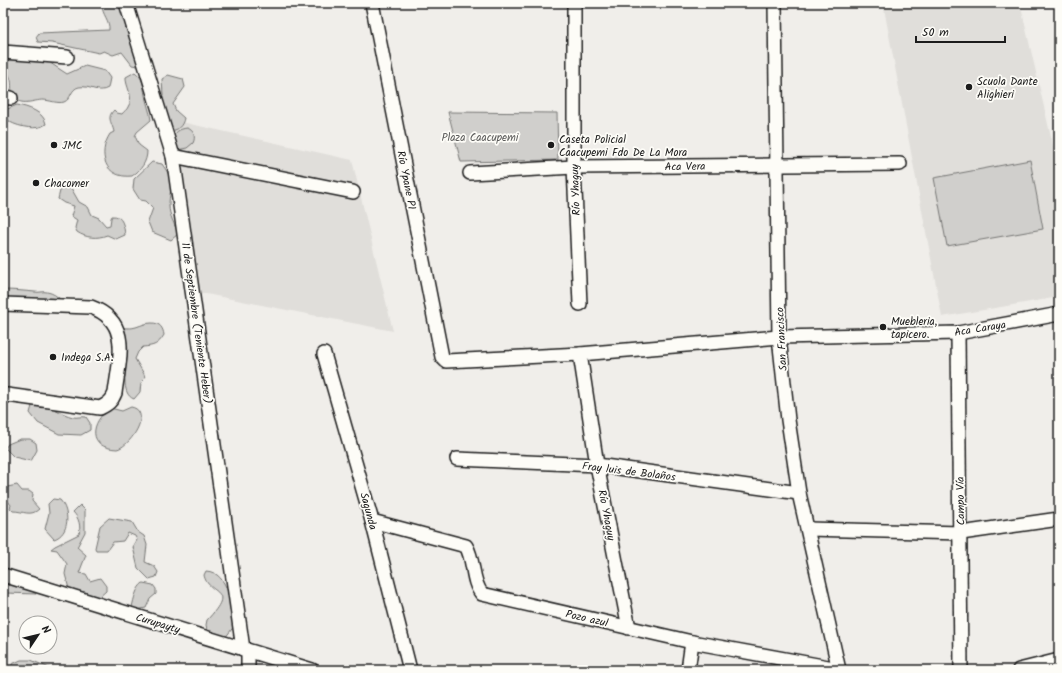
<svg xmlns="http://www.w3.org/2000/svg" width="1062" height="673" font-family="Kalam,sans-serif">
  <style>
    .built { fill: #e0deda }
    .green { fill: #d0cfcc; stroke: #767674 }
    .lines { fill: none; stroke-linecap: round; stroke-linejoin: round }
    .minor-casing { stroke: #1c1c1c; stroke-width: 16 }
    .minor { stroke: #fdfcf7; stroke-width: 13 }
    .poi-dot { fill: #1c1c1c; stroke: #fdfcf7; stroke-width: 1.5 }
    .labels { text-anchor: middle; stroke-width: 3.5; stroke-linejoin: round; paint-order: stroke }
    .poi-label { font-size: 11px; fill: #1c1c1c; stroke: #fdfcf7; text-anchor: start }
    .park-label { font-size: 11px; fill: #5b5b5a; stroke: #fdfcf7 }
    .street-label { font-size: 11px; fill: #1c1c1c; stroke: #fdfcf7 }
  </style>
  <rect width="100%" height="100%" fill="#f0eeea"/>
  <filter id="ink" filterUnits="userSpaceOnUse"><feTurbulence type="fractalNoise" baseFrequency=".025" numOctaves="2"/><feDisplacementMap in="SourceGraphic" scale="8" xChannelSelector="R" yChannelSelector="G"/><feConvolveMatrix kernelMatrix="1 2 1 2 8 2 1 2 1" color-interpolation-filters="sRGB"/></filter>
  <g filter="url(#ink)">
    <g class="built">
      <path d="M 883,3 L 1020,3 L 1059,172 L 1059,297 L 942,317 Z"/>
      <path d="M 159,117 L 352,160 L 393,331 L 196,292 Z"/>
    </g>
    <g class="green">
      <path d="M 106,3 L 120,3 L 139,62 L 137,66 L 132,65 L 122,52 L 113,55 L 104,51 L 99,53 L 52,43 L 38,42 L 36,37 L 39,33 L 109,30 C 110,20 102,15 102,5 Z"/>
      <path d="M 35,53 L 67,74 L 85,66 L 105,71 L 110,78 L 108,88 C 98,94 90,85 79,87 C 70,89 72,99 64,102 C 58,104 49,100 43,100 C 34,100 21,107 14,97 C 8,87 17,82 3,67 L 3,61 L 5,58 Z"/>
      <path d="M 135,72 C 144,79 143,85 145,95 C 146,103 150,111 151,120 L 137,132 L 135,136 L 139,145 L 147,151 C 147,162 141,170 132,176 C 105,179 97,154 110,134 L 114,132 C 112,122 106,118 114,110 L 117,113 L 122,114 C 124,111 127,110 128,107 C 135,97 125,86 126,77 Z"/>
      <path d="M 168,75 L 183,79 L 185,87 L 173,104 L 176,111 L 184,118 C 183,125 177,132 170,130 L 160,104 L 163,95 L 162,79 Z"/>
      <path d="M 17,105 C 28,107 44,112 46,124 C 38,131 19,127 10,122 L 5,115 L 5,110 Z"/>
      <path d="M 448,112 L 557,113 L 558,160 L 461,162 Z"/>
      <path d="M 187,128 C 194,130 196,137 193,143 L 187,148 L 177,150 L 172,139 C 175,132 179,129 187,128 Z"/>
      <path d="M 1030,160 L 1043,229 L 947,246 L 934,178 Z"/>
      <path d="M 152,162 L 162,164 C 179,188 169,183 169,206 C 169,215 175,225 178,234 L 171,240 L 152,232 L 148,222 L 153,208 L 146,201 L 140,200 L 133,189 L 134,179 Z"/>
      <path d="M 64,188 L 71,188 L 79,202 L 88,207 L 92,215 L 99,218 L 106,226 L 110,225 L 111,218 L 112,216 C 123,215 124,227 125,235 L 116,239 L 107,235 C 97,239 86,238 77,232 L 75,228 L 77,220 L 71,216 L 74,206 L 64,203 L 58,199 L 60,191 Z"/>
      <path d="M 3,290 C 14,290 24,291 35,292 C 39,293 43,291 47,292 C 53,293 57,296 61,300 L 3,303 Z"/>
      <path d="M 152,323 C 160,323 163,328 164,335 C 158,345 154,346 143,347 L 138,352 L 135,359 L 144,374 L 145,378 L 141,382 L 140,392 L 134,399 C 120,394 126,368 127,356 L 115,347 L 110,334 C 117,324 127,330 136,327 C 142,325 146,323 152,323 Z"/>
      <path d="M 37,403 C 50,404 60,414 73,417 C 77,418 81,416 86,417 L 90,423 L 90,430 L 81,435 L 59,434 L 38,423 L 30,413 L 32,406 Z"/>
      <path d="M 131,407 C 153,411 131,446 117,449 C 87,448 90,422 110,408 L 122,411 Z"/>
      <path d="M 20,439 L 30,439 L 36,443 L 37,450 L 31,461 L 14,457 L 5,448 L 8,444 Z"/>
      <path d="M 17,485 L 22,491 L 29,491 L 33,494 L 32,501 L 39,509 C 31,517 23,511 13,511 L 10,508 L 11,505 L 8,501 L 3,503 L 3,488 Z"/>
      <path d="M 53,499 L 60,500 C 70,511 70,534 54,539 L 45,529 L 49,513 L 48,504 Z"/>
      <path d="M 80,505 L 85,510 L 85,532 L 77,547 L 86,555 L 79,573 L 86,574 L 90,581 L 100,578 L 106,586 L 106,591 L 97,599 L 91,598 L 86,592 L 76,592 L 69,589 L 65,574 L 67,564 L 57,550 L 51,549 L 55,546 L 79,534 C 81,526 79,518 73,512 Z"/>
      <path d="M 109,518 L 132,522 L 138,532 L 144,536 L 147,545 L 145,562 L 154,566 L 158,572 L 156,577 L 149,579 L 138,568 L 133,547 L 137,540 L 135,536 L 128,533 L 123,541 L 113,542 L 107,550 L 96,550 L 95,548 L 100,526 Z"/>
      <path d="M 206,571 C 229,572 232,608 235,625 L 225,638 L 208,634 L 206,625 L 207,620 C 238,587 208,596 204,575 Z"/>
      <path d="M 3,575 L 18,579 L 36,594 L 6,593 L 3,590 Z"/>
      <path d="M 143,583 L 153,585 L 156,589 L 156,594 L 150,599 L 146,608 L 136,610 L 132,607 C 134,599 136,588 143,583 Z"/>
      <path d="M 21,660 L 31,660 L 54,670 L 12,670 L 12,664 Z"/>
    </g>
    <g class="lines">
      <g class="minor-casing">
        <g id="minor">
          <path d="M 126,3 L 173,156 L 243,649"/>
          <path d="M 372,3 L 442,357 L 446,361 L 580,354 L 779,337 L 958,333 L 1059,314"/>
          <path d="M 574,3 L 574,167 L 580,304"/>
          <path d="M 775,3 L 779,337 L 788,420 L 799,493 L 839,670"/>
          <path d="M 3,52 L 67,57"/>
          <path d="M 3,97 L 11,98"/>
          <path d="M 173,156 L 353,192"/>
          <path d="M 470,173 L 574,167 L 900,164"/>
          <path d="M 3,304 L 91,307 C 132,322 119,359 115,393 C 112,401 108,404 100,408 L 7,395"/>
          <path d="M 958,333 L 961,670"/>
          <path d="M 324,354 L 372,521 L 410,670"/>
          <path d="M 580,354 L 597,465 L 629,628"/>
          <path d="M 457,459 L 597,465 L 799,493"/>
          <path d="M 372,521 L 466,546 C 475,561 471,581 482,594 L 692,642 L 839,669"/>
          <path d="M 808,529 L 961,533 L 1059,519"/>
          <path d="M 3,575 L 312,670"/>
          <path d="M 248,651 L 248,670"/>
          <path d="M 688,670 L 692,642"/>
          <path d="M 1019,670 L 1059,660"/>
        </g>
      </g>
      <use href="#minor" class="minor"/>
    </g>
  </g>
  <g class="poi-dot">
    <circle cx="969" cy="87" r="4"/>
    <circle cx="54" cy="145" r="4"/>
    <circle cx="551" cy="145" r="4"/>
    <circle cx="36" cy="183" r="4"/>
    <circle cx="883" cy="327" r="4"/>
    <circle cx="53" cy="357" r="4"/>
  </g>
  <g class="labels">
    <g class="poi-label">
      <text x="977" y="85">Scuola Dante<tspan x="977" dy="13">Alighieri</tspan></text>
      <text x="559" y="143">Caseta Policial<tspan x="559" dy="13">Caacupemi Fdo De La Mora</tspan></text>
      <text x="62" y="149">JMC</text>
      <text x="44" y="187">Chacomer</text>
      <text x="891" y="325">Muebleria,<tspan x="891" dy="13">tapicero.</tspan></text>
      <text x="61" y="361">Indega S.A.</text>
    </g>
    <g class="park-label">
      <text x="480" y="141">Plaza Caacupemi</text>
    </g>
    <g class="street-label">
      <text transform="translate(685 166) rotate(-1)" y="4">Aca Vera</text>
      <text transform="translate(407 180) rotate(79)" y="4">Río Ypane P1</text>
      <text transform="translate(575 190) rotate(-92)" y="4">Río Yhaguy</text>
      <text transform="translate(197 323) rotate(82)" y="4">11 de Septiembre (Teniente Heber)</text>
      <text transform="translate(980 328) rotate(-9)" y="4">Aca Caraya</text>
      <text transform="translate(781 339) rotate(-93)" y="4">San Francisco</text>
      <text transform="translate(629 471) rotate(7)" y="4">Fray luis de Bolaños</text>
      <text transform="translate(960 501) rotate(-91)" y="4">Campo Vía</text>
      <text transform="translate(369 511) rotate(75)" y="4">Sagunda</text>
      <text transform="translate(607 515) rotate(79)" y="4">Río Yhaguy</text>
      <text transform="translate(587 618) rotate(13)" y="4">Pozo azul</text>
      <text transform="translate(158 623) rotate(17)" y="4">Curupayty</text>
    </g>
  </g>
  <rect width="1062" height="673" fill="none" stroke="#fdfcf7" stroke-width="16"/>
  <rect x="8" y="8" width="1046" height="657" fill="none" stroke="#1c1c1c" stroke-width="1.5" filter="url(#ink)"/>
  <g transform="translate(38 635) rotate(55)"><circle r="19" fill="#fdfcf7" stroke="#a3a29f"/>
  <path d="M0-3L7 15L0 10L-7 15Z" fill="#1c1c1c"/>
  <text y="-6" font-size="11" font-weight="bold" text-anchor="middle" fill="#1c1c1c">N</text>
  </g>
  <path d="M916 36v6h89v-6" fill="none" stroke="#1c1c1c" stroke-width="2"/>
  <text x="922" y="36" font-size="12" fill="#1c1c1c" stroke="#fdfcf7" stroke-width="3" paint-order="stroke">50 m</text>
</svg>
